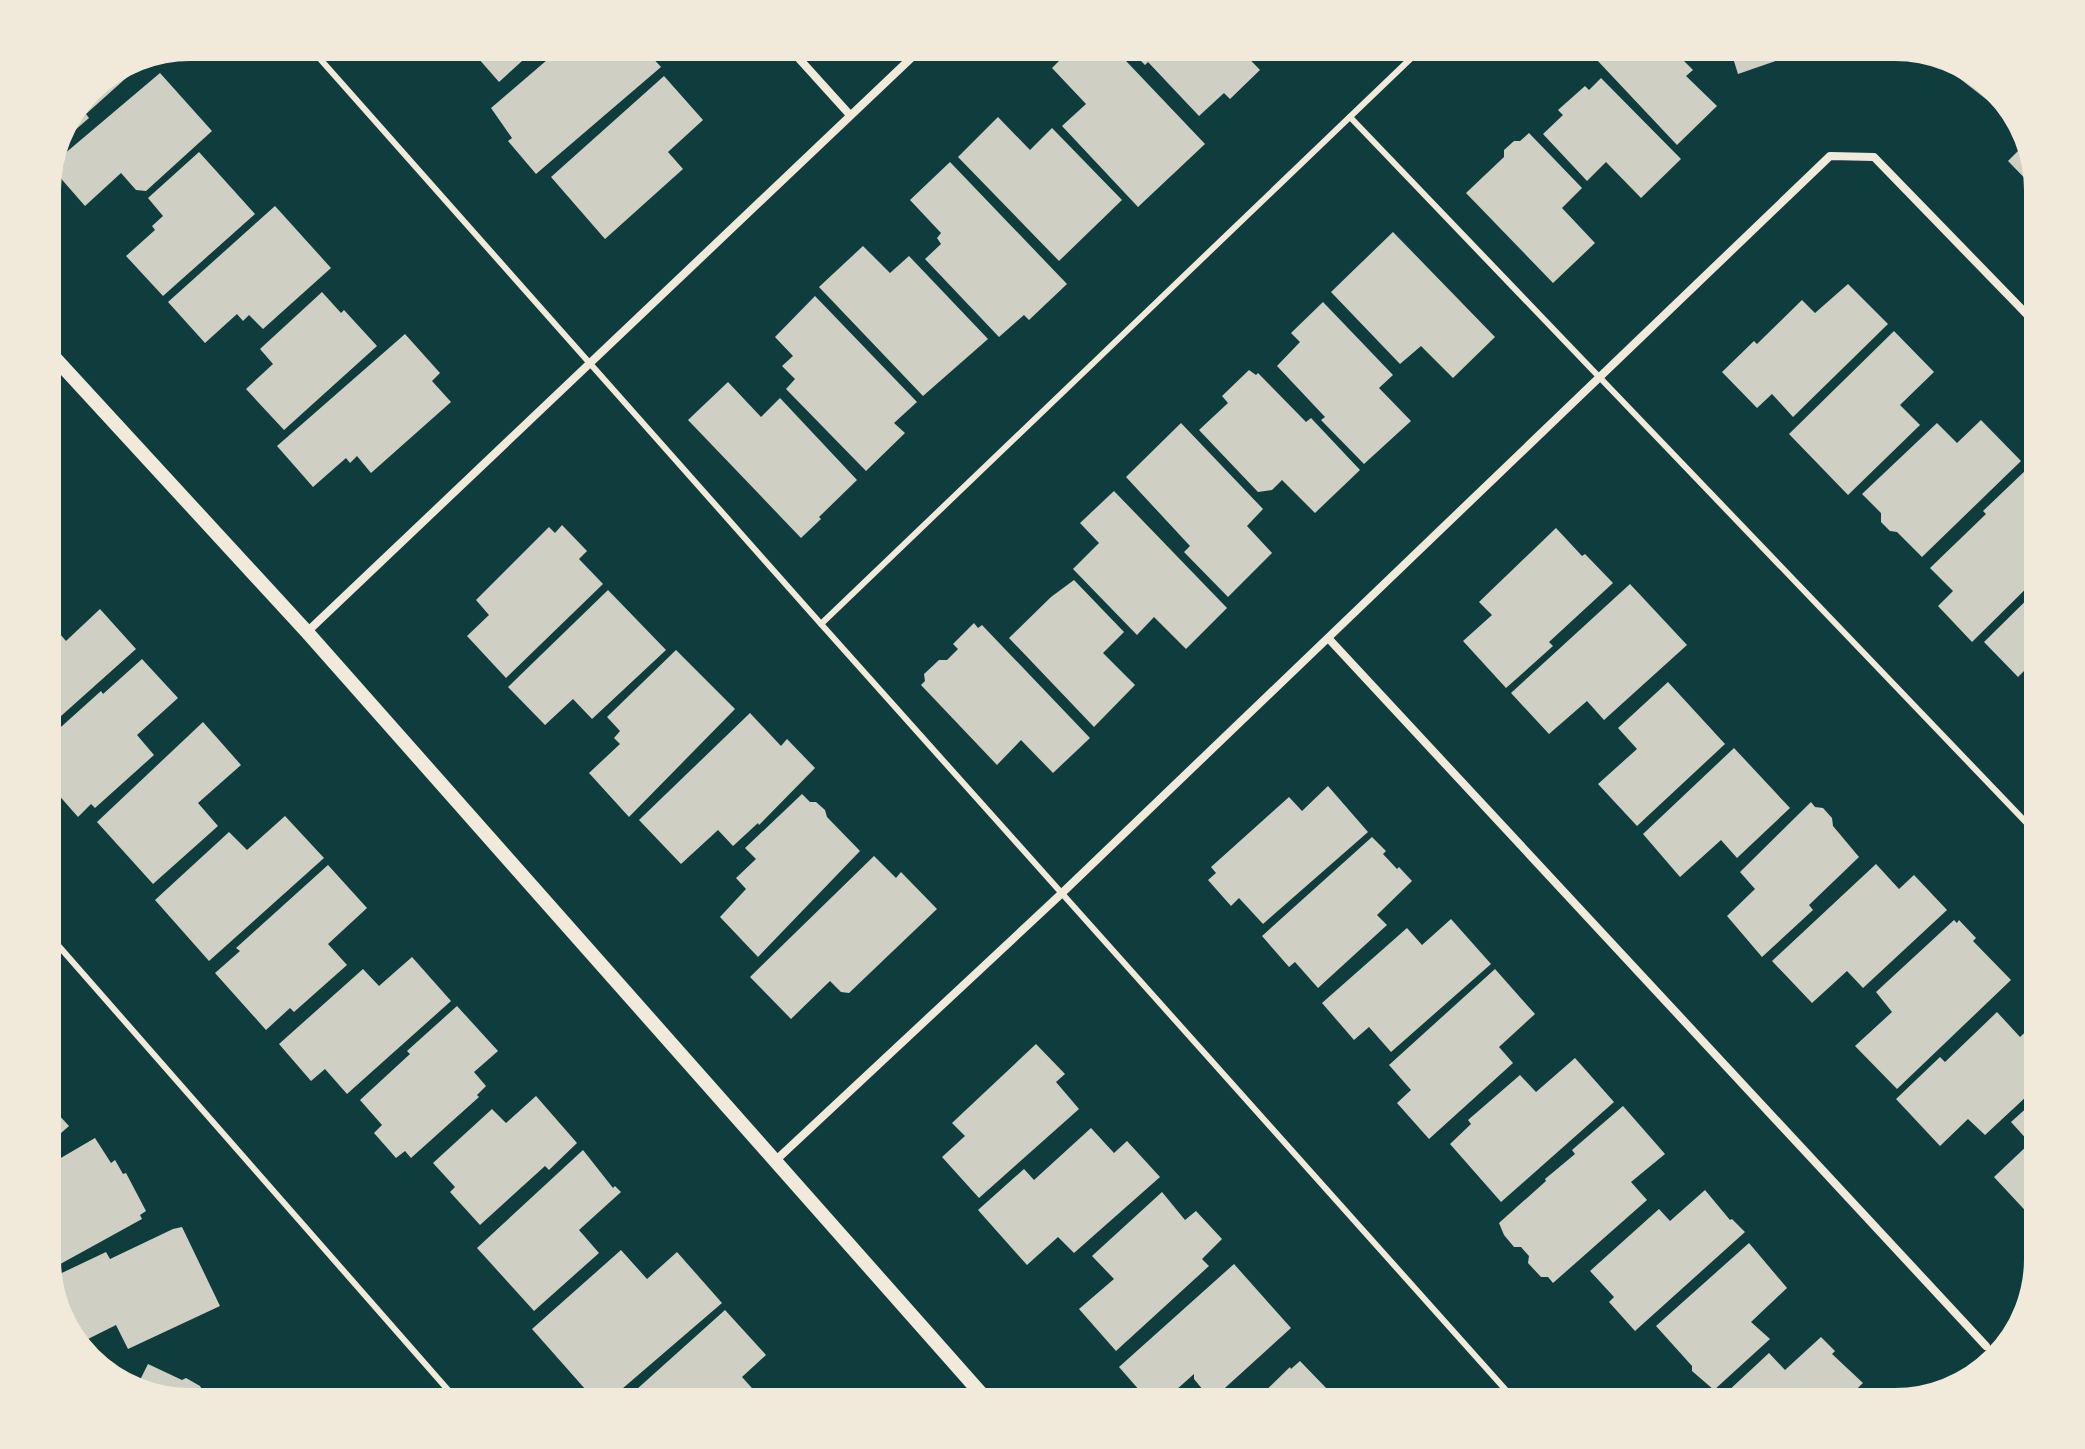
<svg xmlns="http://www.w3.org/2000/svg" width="2085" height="1449" font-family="Helvetica,sans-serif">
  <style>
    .building { fill: #cfcfc3 }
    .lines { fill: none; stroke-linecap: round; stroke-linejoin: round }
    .service { stroke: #f1e9da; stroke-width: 6 }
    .minor { stroke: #f1e9da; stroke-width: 8 }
    .tertiary { stroke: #f1e9da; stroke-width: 14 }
    .rim { fill: none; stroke: #f1e9da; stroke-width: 10 }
  </style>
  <rect width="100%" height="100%" fill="#0f3d3e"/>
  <g class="building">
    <path d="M 464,42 L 543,42 L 499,82 Z"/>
    <path d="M 568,42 L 585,57 L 602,42 L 638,42 L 661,67 L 536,174 L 508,141 L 512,138 L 491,108 Z"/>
    <path d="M 1078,42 L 1108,42 L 1205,144 L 1138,207 L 1062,126 L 1086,104 L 1052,68 Z"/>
    <path d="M 1122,42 L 1233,42 L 1260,70 L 1230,99 L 1224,93 L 1199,116 L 1148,62 L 1145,65 Z"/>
    <path d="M 1580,42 L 1685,42 L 1675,52 L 1693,70 L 1686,76 L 1717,106 L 1677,145 Z"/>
    <path d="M 1728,42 L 1795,42 L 1799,53 L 1738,74 Z"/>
    <path d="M 1898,43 L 1943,57 L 1939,65 Z"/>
    <path d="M 136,53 L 144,62 L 86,114 L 89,118 L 59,144 L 86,85 Z"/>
    <path d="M 1951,59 L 1978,67 L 2000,91 L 1991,103 L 1945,67 Z"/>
    <path d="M 160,73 L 212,131 L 146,191 L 136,190 L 121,173 L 85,206 L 50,166 Z"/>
    <path d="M 664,76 L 703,120 L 668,152 L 683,169 L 605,239 L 551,177 Z"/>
    <path d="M 1601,78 L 1681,159 L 1641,198 L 1606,162 L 1587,181 L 1543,134 L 1563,115 L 1558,110 L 1585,86 L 1589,90 Z"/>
    <path d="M 998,117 L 1030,150 L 1052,128 L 1122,200 L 1059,261 L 958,157 Z"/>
    <path d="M 1529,133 L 1582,188 L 1562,208 L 1595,243 L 1553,283 L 1466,193 L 1504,157 L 1504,150 L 1514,141 L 1520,141 Z"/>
    <path d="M 2030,139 L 2043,189 L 2043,197 L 2008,161 Z"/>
    <path d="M 199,152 L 255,214 L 163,296 L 126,256 L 155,230 L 152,226 L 163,216 L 148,198 Z"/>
    <path d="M 950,162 L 1067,284 L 1029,320 L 1024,315 L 999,337 L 925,259 L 941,244 L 937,238 L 941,233 L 910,200 Z"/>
    <path d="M 275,206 L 331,268 L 263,329 L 249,315 L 243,321 L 237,314 L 205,343 L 168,302 Z"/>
    <path d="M 1393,232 L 1495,337 L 1453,378 L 1421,346 L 1400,364 L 1331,292 Z"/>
    <path d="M 863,246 L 890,273 L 909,256 L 988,339 L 923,396 L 819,287 Z"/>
    <path d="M 1848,284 L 1888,324 L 1793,417 L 1772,394 L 1757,408 L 1722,372 L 1754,341 L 1757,344 L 1802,300 L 1815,313 Z"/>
    <path d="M 322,292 L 341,313 L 344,310 L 377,346 L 284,430 L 246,389 L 273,364 L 260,349 Z"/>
    <path d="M 815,296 L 917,402 L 894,423 L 905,433 L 866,471 L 786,389 L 795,379 L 782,366 L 793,356 L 775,337 Z"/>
    <path d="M 1323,302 L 1393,375 L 1379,388 L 1411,421 L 1364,464 L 1321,420 L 1325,417 L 1277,366 L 1300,342 L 1291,333 Z"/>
    <path d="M 1894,331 L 1934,372 L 1900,405 L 1920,425 L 1848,495 L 1789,434 Z"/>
    <path d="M 405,334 L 440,373 L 432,381 L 451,402 L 371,473 L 357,456 L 350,463 L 346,458 L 313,487 L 277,446 Z"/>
    <path d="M 1249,370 L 1256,375 L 1258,373 L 1306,422 L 1311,418 L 1360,470 L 1315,513 L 1282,480 L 1272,490 L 1258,492 L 1199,430 L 1228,403 L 1222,396 Z"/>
    <path d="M 728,382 L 761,417 L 780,398 L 857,480 L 819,517 L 821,519 L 801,538 L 688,420 Z"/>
    <path d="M 1981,420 L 2021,461 L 1922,557 L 1897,532 L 1890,531 L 1881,522 L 1881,513 L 1862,494 L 1937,423 L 1957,443 Z"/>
    <path d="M 1181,423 L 1263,509 L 1247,526 L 1272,553 L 1228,597 L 1184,552 L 1190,546 L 1126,477 Z"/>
    <path d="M 2028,468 L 2043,484 L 2043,540 L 2039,544 L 2043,548 L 2043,572 L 1972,642 L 1938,606 L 1953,591 L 1930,568 L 1986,514 L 1983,511 Z"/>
    <path d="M 1114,491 L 1227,608 L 1186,649 L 1154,617 L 1137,635 L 1073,569 L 1099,543 L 1080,523 Z"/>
    <path d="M 562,525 L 587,551 L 579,559 L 603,584 L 506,678 L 467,636 L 489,615 L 476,600 L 549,527 L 555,533 Z"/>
    <path d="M 1556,528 L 1582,556 L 1585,554 L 1613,583 L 1549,642 L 1553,646 L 1506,688 L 1463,641 L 1492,615 L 1479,602 Z"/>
    <path d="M 42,544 L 59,563 L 42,579 Z"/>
    <path d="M 1074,580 L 1124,632 L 1103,653 L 1135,685 L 1094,727 L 1009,638 L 1051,597 Z"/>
    <path d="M 1630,584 L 1687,645 L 1604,720 L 1587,701 L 1549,734 L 1511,693 Z"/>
    <path d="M 2043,584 L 2043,678 L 2030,665 L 2018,677 L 1984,642 Z"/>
    <path d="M 608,590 L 666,650 L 592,719 L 573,699 L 545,725 L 508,687 Z"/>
    <path d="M 100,609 L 136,649 L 42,733 L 42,624 L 47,619 L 66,641 Z"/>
    <path d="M 974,623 L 978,628 L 982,625 L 1090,738 L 1053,773 L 1021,740 L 997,765 L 921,685 L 925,681 L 924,674 L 939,660 L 947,660 L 958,649 L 953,644 Z"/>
    <path d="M 676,650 L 735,709 L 629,817 L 589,773 L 620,744 L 614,738 L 620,731 L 607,717 Z"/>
    <path d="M 142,659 L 178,698 L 137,735 L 154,755 L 95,808 L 91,804 L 78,817 L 56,792 L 42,804 L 42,754 L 45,751 L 42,744 L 101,691 L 103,694 Z"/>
    <path d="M 1668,682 L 1725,744 L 1637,826 L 1598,784 L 1637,749 L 1618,728 Z"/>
    <path d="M 750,713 L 781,746 L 787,739 L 815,768 L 759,825 L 758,823 L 733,846 L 718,830 L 681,864 L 639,820 Z"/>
    <path d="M 203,722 L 241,765 L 198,803 L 218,826 L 153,884 L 97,822 Z"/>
    <path d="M 1734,748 L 1790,808 L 1737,858 L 1721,840 L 1680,877 L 1643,834 Z"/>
    <path d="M 1328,786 L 1368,832 L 1263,924 L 1239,898 L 1231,906 L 1208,880 L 1216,873 L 1211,867 L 1289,797 L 1302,811 Z"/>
    <path d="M 802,794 L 810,802 L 816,802 L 825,810 L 827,817 L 860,851 L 758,957 L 720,917 L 746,889 L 736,878 L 756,859 L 745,848 Z"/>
    <path d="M 1811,802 L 1815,807 L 1823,808 L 1832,818 L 1833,826 L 1859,857 L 1809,905 L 1813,910 L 1762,957 L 1727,916 L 1755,889 L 1740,872 Z"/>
    <path d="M 285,816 L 324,858 L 209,961 L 155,900 L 229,832 L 247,850 Z"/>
    <path d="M 1372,837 L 1386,851 L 1383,854 L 1397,869 L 1399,867 L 1412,881 L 1377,915 L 1387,925 L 1318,988 L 1295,962 L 1289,967 L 1262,936 Z"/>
    <path d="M 874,856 L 896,878 L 901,872 L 937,909 L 849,993 L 841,992 L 830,981 L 791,1019 L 750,977 Z"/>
    <path d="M 1876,864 L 1899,889 L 1914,875 L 1947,910 L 1863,988 L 1847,971 L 1812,1003 L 1772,961 Z"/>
    <path d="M 328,865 L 367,908 L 328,944 L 347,965 L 294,1012 L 290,1008 L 266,1030 L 215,973 L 240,951 L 236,948 Z"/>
    <path d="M 1451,919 L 1491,964 L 1391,1052 L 1369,1027 L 1354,1040 L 1322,1003 L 1407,928 L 1422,945 Z"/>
    <path d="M 1954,920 L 1957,923 L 1959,920 L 1976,938 L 1973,941 L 2011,980 L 1897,1089 L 1855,1046 L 1892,1012 L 1876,992 Z"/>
    <path d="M 412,957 L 451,1001 L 347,1094 L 325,1069 L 311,1081 L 279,1044 L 363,969 L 379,986 Z"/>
    <path d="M 1495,969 L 1535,1014 L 1499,1047 L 1513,1063 L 1429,1139 L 1397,1103 L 1411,1090 L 1389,1065 Z"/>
    <path d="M 457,1006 L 498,1051 L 474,1072 L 486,1086 L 477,1095 L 479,1097 L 411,1158 L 405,1151 L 396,1158 L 374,1133 L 382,1125 L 360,1100 L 410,1054 L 407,1051 Z"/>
    <path d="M 1997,1012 L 2020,1037 L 2034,1024 L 2043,1034 L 2043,1081 L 1985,1135 L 1968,1119 L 1940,1146 L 1896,1099 L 1940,1057 L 1945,1062 Z"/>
    <path d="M 1036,1044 L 1065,1074 L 1056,1082 L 1079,1109 L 979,1198 L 942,1157 L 965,1136 L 952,1123 Z"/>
    <path d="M 1575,1058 L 1614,1102 L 1501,1202 L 1450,1144 L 1471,1124 L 1468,1120 L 1520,1075 L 1536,1092 Z"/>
    <path d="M 2043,1093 L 2043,1213 L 2035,1221 L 1994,1177 L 2030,1143 L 2011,1122 Z"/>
    <path d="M 536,1096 L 577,1143 L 549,1170 L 545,1166 L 480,1225 L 450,1192 L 455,1187 L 433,1163 L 492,1109 L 506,1123 Z"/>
    <path d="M 42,1097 L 69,1126 L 42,1150 Z"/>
    <path d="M 1623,1106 L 1665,1154 L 1631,1182 L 1647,1200 L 1553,1283 L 1548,1277 L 1541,1277 L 1528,1263 L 1529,1256 L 1521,1247 L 1514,1247 L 1504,1235 L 1499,1223 L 1546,1181 L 1545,1179 L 1575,1154 L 1572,1150 Z"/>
    <path d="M 1091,1128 L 1114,1153 L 1127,1141 L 1160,1177 L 1074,1253 L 1058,1237 L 1027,1265 L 978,1210 L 1024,1169 L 1034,1180 Z"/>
    <path d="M 95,1138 L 111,1163 L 115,1160 L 123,1174 L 126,1173 L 146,1211 L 140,1215 L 142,1219 L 44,1273 L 42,1169 Z"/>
    <path d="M 583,1150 L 613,1188 L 615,1186 L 621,1192 L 579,1230 L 599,1253 L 534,1311 L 477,1248 Z"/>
    <path d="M 1705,1190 L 1730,1220 L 1732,1219 L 1745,1232 L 1635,1331 L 1609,1302 L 1614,1297 L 1590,1271 L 1659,1209 L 1670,1221 Z"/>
    <path d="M 1162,1192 L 1185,1220 L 1196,1211 L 1222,1239 L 1202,1259 L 1209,1266 L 1116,1351 L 1079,1309 L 1114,1279 L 1092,1256 Z"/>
    <path d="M 182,1227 L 220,1306 L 128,1349 L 116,1325 L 78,1344 L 47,1280 L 106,1252 L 110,1259 L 173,1229 Z"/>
    <path d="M 1749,1243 L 1787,1288 L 1751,1322 L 1770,1339 L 1714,1390 L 1692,1371 L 1692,1366 L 1656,1326 Z"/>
    <path d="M 621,1250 L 647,1279 L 677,1252 L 722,1303 L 601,1407 L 532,1329 Z"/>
    <path d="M 1234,1264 L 1291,1328 L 1215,1397 L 1208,1396 L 1194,1379 L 1194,1374 L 1157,1407 L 1154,1407 L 1119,1367 Z"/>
    <path d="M 725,1310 L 766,1355 L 742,1377 L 769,1407 L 617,1407 Z"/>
    <path d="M 1821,1337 L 1835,1351 L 1832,1354 L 1863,1383 L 1838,1407 L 1711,1407 L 1769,1353 L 1785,1370 Z"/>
    <path d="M 1300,1361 L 1329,1391 L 1324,1396 L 1335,1407 L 1240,1407 L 1249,1398 L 1257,1399 L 1290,1367 L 1291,1369 Z"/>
    <path d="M 148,1364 L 182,1380 L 186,1378 L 200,1386 L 203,1391 L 239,1407 L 190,1407 L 135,1390 Z"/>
  </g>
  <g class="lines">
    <g class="service">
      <path d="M 305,42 L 821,624 L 1521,1407"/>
      <path d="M 1350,117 L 2043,840"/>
      <path d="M 821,624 L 1428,42"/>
      <path d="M 42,927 L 463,1407"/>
    </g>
    <g class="minor">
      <path d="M 784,42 L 850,115"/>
      <path d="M 307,632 L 928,42"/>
      <path d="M 1329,639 L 1986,1346"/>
      <path d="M 774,1162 L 1061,894 L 1830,156 L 1874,157 L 2043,331"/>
    </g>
    <path class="tertiary" d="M 42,344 L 307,632 L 993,1407"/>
  </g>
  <path d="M0 0H2085V1449H0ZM190 56H1895A134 134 0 0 1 2029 190V1259A134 134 0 0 1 1895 1393H190A134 134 0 0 1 56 1259V190A134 134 0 0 1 190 56Z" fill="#f1e9da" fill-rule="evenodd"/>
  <path class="rim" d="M190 56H1895A134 134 0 0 1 2029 190V1259A134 134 0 0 1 1895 1393H190A134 134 0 0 1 56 1259V190A134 134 0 0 1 190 56Z"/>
</svg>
